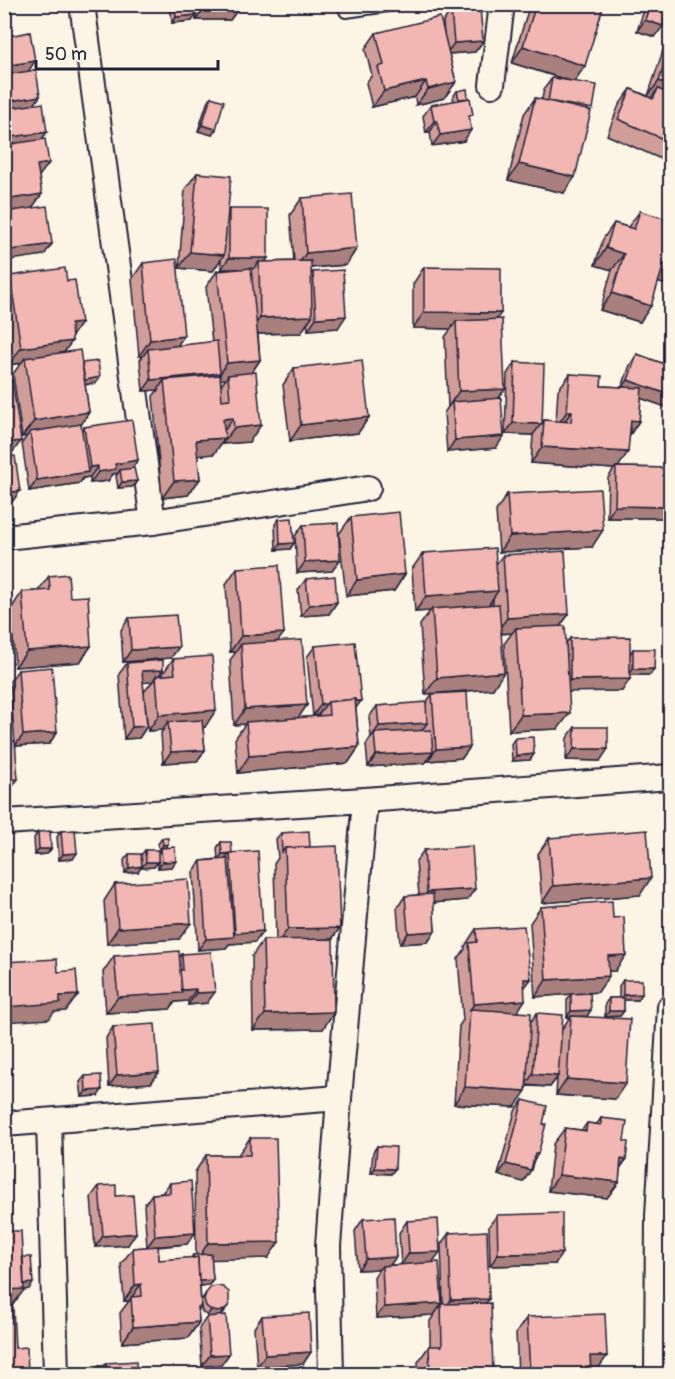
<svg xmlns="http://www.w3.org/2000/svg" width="675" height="1379" font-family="Pangolin,sans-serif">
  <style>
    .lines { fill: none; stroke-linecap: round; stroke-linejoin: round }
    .service-casing { stroke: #22223b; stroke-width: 16 }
    .minor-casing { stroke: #22223b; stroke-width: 28 }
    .service { stroke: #fcf5e5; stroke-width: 12 }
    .minor { stroke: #fcf5e5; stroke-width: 24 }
    .wall { fill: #d09d99; stroke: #22223b; stroke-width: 1.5; fill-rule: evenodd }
    .shaded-wall { fill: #a9807d; stroke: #22223b; stroke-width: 1.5 }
    .building { fill: #f2b7b2; stroke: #22223b; stroke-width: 1.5 }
  </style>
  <rect width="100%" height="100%" fill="#fcf5e5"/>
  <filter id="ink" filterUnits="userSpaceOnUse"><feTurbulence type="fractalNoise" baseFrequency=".0167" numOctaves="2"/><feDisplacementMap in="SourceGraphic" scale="12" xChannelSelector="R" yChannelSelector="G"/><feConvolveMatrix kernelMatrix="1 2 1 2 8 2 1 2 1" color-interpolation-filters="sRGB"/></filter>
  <g filter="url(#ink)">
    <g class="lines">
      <g class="service-casing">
        <path id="service" d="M 346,11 L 395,4"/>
      </g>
      <g class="minor-casing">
        <g id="minor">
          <path d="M 82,4 L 153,522"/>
          <path d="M 492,85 L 502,4"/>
          <path d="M 4,537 L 153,522 L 368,488"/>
          <path d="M 4,822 L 365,800 L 670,777"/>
          <path d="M 49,1121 L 56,1374"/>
          <path d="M 4,1124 L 339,1098"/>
          <path d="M 331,1374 L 328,1246 L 339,1098 L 365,800"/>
          <path d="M 657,1374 L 658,1216 L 670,1007"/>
        </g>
      </g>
      <use href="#service" class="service"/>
      <use href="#minor" class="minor"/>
    </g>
    <g class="wall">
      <path d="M 170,4 L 194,4 L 192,21 L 172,23 Z"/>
      <path d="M 196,4 L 242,4 L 230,20 L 196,20 Z"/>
      <path d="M 530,4 L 604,4 L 574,82 L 590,114 L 564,193 L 508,180 L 524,114 L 535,98 L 542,99 L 544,89 L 552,78 L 569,81 L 512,63 Z"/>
      <path d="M 646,4 L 670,4 L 665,22 L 664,22 L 655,37 L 637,31 Z"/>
      <path d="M 451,10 L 483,41 L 475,52 L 449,54 L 456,82 L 444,98 L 416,105 L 415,97 L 372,107 L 366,83 L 372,75 L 365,49 L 376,33 L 444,35 L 443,22 Z"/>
      <path d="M 670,29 L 670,163 L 607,135 L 619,105 L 631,89 L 648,96 Z"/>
      <path d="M 457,91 L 470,120 L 464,141 L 432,146 L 430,132 L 426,133 L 423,116 L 431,105 L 454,101 L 453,97 Z"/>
      <path d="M 211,97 L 216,129 L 212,135 L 198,131 L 207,103 Z"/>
      <path d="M 197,173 L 228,211 L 229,209 L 268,258 L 265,262 L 294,261 L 290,215 L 302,198 L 357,248 L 346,265 L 311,268 L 311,274 L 313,272 L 338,328 L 308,330 L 307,323 L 301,333 L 258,334 L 260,360 L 252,372 L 249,442 L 222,444 L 222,442 L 214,454 L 197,455 L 200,479 L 188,495 L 162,498 L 153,396 L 158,390 L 143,391 L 140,360 L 143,356 L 139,356 L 132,279 L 143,263 L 178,346 L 212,342 L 206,287 L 217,271 L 231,269 L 221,269 L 221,259 L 213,271 L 179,268 L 185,189 ZM 220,379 L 226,379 L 221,385 Z"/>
      <path d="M 640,211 L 670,286 L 658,282 L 640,322 L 600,310 L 612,270 L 595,265 L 603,239 L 614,223 L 628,227 Z"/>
      <path d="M 424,267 L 497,319 L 505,389 L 498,399 L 496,448 L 447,452 L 444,413 L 448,407 L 445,337 L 451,329 L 413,328 L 413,284 Z"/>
      <path d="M 10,276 L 72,336 L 64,353 L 82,363 L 96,383 L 85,385 L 89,412 L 81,425 L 82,431 L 84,427 L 132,469 L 137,481 L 132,487 L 118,488 L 116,476 L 118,473 L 113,474 L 108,481 L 90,483 L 90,477 L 83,478 L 80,483 L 29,491 L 22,443 L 27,436 L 22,437 L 13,374 L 21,363 L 9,365 L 4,330 L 4,284 Z"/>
      <path d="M 637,354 L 670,366 L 670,406 L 669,408 L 641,398 L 639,421 L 630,435 L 618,467 L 670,468 L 670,511 L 666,518 L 607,518 L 608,478 L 614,469 L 531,463 L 533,435 L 505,434 L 507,374 L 515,362 L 542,423 L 544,420 L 556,421 L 558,390 L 570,374 L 601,386 L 622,387 L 630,365 Z"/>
      <path d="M 294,368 L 369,417 L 358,433 L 290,441 L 283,385 Z"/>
      <path d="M 507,494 L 592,547 L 499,552 L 496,511 Z"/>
      <path d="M 351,517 L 405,574 L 394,591 L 346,596 L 339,534 Z"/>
      <path d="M 279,519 L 294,543 L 290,549 L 276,550 L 275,524 Z"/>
      <path d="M 303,525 L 340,560 L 332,571 L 297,573 L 295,536 Z"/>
      <path d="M 423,553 L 496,564 L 503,555 L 569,614 L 560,626 L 566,643 L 570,638 L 630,654 L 633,649 L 654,669 L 650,675 L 630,675 L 622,691 L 569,691 L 558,729 L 509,731 L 504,644 L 512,633 L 501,634 L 493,689 L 425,694 L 420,625 L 430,611 L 415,612 L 412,569 ZM 493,599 L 493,604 L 489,605 Z"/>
      <path d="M 237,568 L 278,641 L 307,705 L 298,718 L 317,716 L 318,715 L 313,716 L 307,657 L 315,646 L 356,708 L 359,747 L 348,763 L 238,773 L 235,739 L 245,724 L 234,725 L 230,660 L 236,652 L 230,652 L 226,584 Z"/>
      <path d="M 49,576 L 70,597 L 91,646 L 80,662 L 15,667 L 11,609 L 22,592 L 38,591 Z"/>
      <path d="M 306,579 L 337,602 L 329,614 L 301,616 L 298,590 Z"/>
      <path d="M 129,618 L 171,658 L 123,662 L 121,630 Z"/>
      <path d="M 173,659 L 205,727 L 203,727 L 205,750 L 197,761 L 163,763 L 161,733 L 163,730 L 148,731 L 144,692 L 152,682 L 143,682 L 147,726 L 139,738 L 124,739 L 119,674 L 127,663 L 163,670 L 160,675 L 162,675 Z"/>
      <path d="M 18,670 L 57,732 L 49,744 L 15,746 L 10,681 Z"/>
      <path d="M 432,694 L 470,747 L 462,758 L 428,761 L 428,759 L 425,763 L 368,767 L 366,745 L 371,737 L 369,717 L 377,706 L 426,703 Z"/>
      <path d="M 575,727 L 600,761 L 566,760 L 567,738 Z"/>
      <path d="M 515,738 L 534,754 L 530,760 L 512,761 L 511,744 Z"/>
      <path d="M 61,831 L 73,859 L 59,860 L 57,837 Z"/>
      <path d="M 38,832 L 51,849 L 47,854 L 35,855 L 34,838 Z"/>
      <path d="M 281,833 L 310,847 L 340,928 L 332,939 L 323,1029 L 253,1030 L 252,956 L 263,940 L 276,940 L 274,864 L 278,858 L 276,839 Z"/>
      <path d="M 162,838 L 172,867 L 158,868 L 158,862 L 154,867 L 141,868 L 141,867 L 138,872 L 125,873 L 124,860 L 129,854 L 141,855 L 145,850 L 158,854 L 160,850 L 159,851 L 158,844 Z"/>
      <path d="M 549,838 L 640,895 L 542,903 L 538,854 Z"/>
      <path d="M 221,842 L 232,853 L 263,931 L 255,942 L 229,944 L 226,948 L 198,950 L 193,872 L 201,861 L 218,859 L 217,848 Z"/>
      <path d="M 424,850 L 467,900 L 433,903 L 435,931 L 428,942 L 400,944 L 397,908 L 405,896 L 419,895 L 416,861 Z"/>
      <path d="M 115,884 L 179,939 L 107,944 L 104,901 Z"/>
      <path d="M 541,907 L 615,971 L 609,971 L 598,992 L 535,997 L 530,923 Z"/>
      <path d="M 476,929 L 531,979 L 524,987 L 517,1012 L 530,1023 L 537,1013 L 562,1029 L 570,1017 L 567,1017 L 567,1000 L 571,994 L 591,1010 L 587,1016 L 580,1016 L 615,1099 L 556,1095 L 557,1078 L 550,1087 L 527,1086 L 515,1107 L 454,1104 L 459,1026 L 463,1020 L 458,959 L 465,949 L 465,946 Z"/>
      <path d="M 182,954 L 207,1003 L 188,1005 L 188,1001 L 175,1002 L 170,1009 L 106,1013 L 103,972 L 114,956 L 179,958 Z"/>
      <path d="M 623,980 L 638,1000 L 624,1000 L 624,1011 L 620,1016 L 605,1017 L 605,1004 L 609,998 L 619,998 L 619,986 Z"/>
      <path d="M 113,1027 L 159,1072 L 151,1083 L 109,1086 L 106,1038 Z"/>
      <path d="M 85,1076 L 98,1096 L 82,1097 L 80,1082 Z"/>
      <path d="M 523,1100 L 538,1154 L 533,1162 L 531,1170 L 523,1182 L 498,1175 L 515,1111 Z"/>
      <path d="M 601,1118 L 620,1168 L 619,1182 L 607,1198 L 548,1191 L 553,1144 L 565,1128 L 582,1130 L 587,1123 L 597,1124 Z"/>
      <path d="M 250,1138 L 268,1258 L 211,1259 L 213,1280 L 209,1285 L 200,1286 L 201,1301 L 206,1293 L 225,1311 L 221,1316 L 229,1354 L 221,1365 L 202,1366 L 199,1328 L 207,1317 L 209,1317 L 202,1312 L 201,1307 L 198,1311 L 199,1322 L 188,1338 L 122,1343 L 120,1313 L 129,1301 L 124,1301 L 121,1264 L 133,1248 L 147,1247 L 144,1205 L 152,1194 L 162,1193 L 170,1183 L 187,1244 L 158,1247 L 159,1260 L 191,1258 L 193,1255 L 196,1255 L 195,1172 L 206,1155 L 238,1155 Z"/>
      <path d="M 377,1146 L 391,1174 L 371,1173 L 373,1152 Z"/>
      <path d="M 99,1186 L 116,1196 L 128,1245 L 95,1247 L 91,1197 Z"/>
      <path d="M 497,1215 L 555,1264 L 490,1266 L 489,1226 Z"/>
      <path d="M 363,1219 L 390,1265 L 401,1265 L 399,1233 L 407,1221 L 433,1263 L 442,1303 L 434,1315 L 376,1318 L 374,1277 L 379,1269 L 358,1270 L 355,1231 Z"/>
      <path d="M 449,1233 L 486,1304 L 493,1374 L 418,1374 L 418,1362 L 429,1346 L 430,1346 L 430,1321 L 441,1304 L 443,1304 L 441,1244 Z"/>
      <path d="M 262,1316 L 311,1352 L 303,1364 L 257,1367 L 254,1328 Z"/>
      <path d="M 527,1317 L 596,1372 L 590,1372 L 591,1374 L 518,1374 L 516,1333 Z"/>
      <path d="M 106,1363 L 136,1374 L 88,1374 L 94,1366 L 104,1366 Z"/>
    </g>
    <g class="shaded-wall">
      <path d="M 207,4 L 242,4 L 230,20 L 196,20 Z"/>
      <path d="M 668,9 L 670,10 L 670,14 L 665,22 L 660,20 Z"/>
      <path d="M 196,15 L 192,21 L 172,23 L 176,17 Z"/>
      <path d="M 645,20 L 663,26 L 655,37 L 637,31 Z"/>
      <path d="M 483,41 L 475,52 L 446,54 L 454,43 Z"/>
      <path d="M 523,46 L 585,66 L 574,82 L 512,63 Z"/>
      <path d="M 35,61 L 28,72 L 4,76 L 4,66 Z"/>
      <path d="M 426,81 L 415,97 L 372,107 L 384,91 Z"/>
      <path d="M 659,81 L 670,85 L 670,105 L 658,89 L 651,98 L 647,97 Z"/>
      <path d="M 456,82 L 444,98 L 416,105 L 428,89 Z"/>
      <path d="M 40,96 L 32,108 L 4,112 L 4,102 Z"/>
      <path d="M 434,121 L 437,121 L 430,132 L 426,133 Z"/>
      <path d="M 202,125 L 216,129 L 212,135 L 198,131 Z"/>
      <path d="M 471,130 L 464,141 L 432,146 L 440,135 Z"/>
      <path d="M 47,132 L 39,143 L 4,149 L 4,138 Z"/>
      <path d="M 49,163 L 37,179 L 37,165 Z"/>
      <path d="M 519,164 L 575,177 L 564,193 L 508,180 Z"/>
      <path d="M 42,194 L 30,211 L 4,214 L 4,200 Z"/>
      <path d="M 52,244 L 44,255 L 4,261 L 4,251 Z"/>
      <path d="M 357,248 L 346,265 L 295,269 L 306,253 Z"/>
      <path d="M 606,248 L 624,254 L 612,270 L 595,265 Z"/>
      <path d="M 190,252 L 224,255 L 213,271 L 179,268 Z"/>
      <path d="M 229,258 L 268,258 L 260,269 L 259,262 L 253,269 L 221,269 Z"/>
      <path d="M 664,264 L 670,266 L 670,286 L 653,281 Z"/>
      <path d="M 612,293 L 651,306 L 640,322 L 600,310 Z"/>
      <path d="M 424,312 L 501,313 L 490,329 L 456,321 L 451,329 L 413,328 Z"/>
      <path d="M 312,316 L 301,333 L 248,334 L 260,318 Z"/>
      <path d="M 346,316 L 338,328 L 308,330 L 316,318 Z"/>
      <path d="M 81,323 L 70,339 L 71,324 Z"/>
      <path d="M 184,336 L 173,352 L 148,349 L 143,356 L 139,356 L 150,340 Z"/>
      <path d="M 72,341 L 61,357 L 25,358 L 21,363 L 9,365 L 21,348 Z"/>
      <path d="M 260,360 L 249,376 L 228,375 L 226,379 L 216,380 L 227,363 Z"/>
      <path d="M 220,373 L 212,384 L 164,380 L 158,390 L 143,391 L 151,380 Z"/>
      <path d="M 100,377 L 96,383 L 75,386 L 79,380 Z"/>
      <path d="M 628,380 L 670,395 L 670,406 L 669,408 L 620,391 Z"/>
      <path d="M 505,389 L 494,405 L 452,402 L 448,407 L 459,391 Z"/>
      <path d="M 567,411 L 572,411 L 560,428 L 556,428 Z"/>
      <path d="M 89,412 L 78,429 L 30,432 L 27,436 L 22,437 L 34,421 Z"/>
      <path d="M 369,417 L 358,433 L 290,441 L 301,425 Z"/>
      <path d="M 233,418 L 222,434 L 223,419 Z"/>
      <path d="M 631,420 L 639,421 L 628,437 Z"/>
      <path d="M 513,423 L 541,424 L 533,435 L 505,434 Z"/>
      <path d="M 261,425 L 249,442 L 222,444 L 234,428 Z"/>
      <path d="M 504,436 L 496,448 L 447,452 L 455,440 Z"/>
      <path d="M 225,438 L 214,454 L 185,457 L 196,440 Z"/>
      <path d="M 21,441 L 9,457 L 4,458 L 4,443 Z"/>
      <path d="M 542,447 L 628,452 L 617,469 L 616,467 L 614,469 L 531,463 Z"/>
      <path d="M 138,460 L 130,471 L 120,470 L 118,473 L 113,474 L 108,481 L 90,483 L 98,472 L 115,464 Z"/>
      <path d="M 98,466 L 90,477 L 83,478 L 80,483 L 29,491 L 37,480 L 87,472 L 90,467 Z"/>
      <path d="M 200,479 L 188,495 L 162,498 L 174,481 Z"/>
      <path d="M 137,481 L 132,487 L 118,488 L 122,482 Z"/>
      <path d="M 20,491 L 12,502 L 4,503 L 4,493 Z"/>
      <path d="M 615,506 L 670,507 L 670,511 L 666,518 L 607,518 Z"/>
      <path d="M 603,530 L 592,547 L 499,552 L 510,536 Z"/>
      <path d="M 294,543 L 290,549 L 276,550 L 280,544 Z"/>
      <path d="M 340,560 L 332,571 L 297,573 L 305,562 Z"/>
      <path d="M 405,574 L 394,591 L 346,596 L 357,580 Z"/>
      <path d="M 498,591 L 487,607 L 432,609 L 430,611 L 415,612 L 426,596 Z"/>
      <path d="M 337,602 L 329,614 L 301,616 L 309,605 Z"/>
      <path d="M 569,614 L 557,630 L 516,628 L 512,633 L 495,634 L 507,618 Z"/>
      <path d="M 284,633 L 272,649 L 241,644 L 236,652 L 230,652 L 241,636 Z"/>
      <path d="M 91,646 L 80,662 L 15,667 L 27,651 Z"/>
      <path d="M 179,647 L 171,658 L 123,662 L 131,650 Z"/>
      <path d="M 633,669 L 654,669 L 650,675 L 629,675 Z"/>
      <path d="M 163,670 L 156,680 L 156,676 L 152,682 L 135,683 L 142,671 Z"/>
      <path d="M 504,672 L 493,689 L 425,694 L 437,678 Z"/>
      <path d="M 630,679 L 622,691 L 562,692 L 570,680 Z"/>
      <path d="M 361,701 L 353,712 L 328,704 Z"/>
      <path d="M 321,704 L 326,704 L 318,715 L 313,716 Z"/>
      <path d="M 307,705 L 296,721 L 246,722 L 245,724 L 234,725 L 245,709 Z"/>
      <path d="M 216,710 L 205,727 L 169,729 L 168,722 L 163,730 L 148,731 L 159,715 Z"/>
      <path d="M 570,713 L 558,729 L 509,731 L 521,715 Z"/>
      <path d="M 427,723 L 419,735 L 374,733 L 371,738 L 379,726 Z"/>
      <path d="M 147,726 L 139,738 L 124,739 L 132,727 Z"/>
      <path d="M 57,732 L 49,744 L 15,746 L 23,735 Z"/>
      <path d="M 359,747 L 348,763 L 238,773 L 249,756 Z"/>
      <path d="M 470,747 L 462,758 L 428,761 L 436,749 Z"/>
      <path d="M 574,749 L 608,749 L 600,761 L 566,760 Z"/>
      <path d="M 205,750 L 197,761 L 163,763 L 171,752 Z"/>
      <path d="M 433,752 L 425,763 L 368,767 L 376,755 Z"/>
      <path d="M 534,754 L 530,760 L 512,761 L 516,756 Z"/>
      <path d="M 18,779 L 10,790 L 4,791 L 4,780 Z"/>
      <path d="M 168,844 L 164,850 L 161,848 L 159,851 L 163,845 Z"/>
      <path d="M 39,849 L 51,849 L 47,854 L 35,855 Z"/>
      <path d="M 77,853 L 73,859 L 59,860 L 63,854 Z"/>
      <path d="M 222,854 L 229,854 L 225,860 L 218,860 Z"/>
      <path d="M 176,861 L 172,867 L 158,868 L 162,862 Z"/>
      <path d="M 146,862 L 158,862 L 154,867 L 141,868 Z"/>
      <path d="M 142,866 L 138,872 L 125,873 L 129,868 Z"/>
      <path d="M 651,878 L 640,895 L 542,903 L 553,886 Z"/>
      <path d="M 475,889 L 467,900 L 419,904 L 427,892 Z"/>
      <path d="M 191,923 L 179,939 L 107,944 L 118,928 Z"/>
      <path d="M 340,928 L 328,944 L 276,945 L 288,929 Z"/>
      <path d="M 263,931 L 255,942 L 229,944 L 226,948 L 198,950 L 206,939 L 232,937 L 235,933 Z"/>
      <path d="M 435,931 L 428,942 L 400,944 L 408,933 Z"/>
      <path d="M 626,955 L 615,971 L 596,972 L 608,956 Z"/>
      <path d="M 609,976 L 598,992 L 535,997 L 546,980 Z"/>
      <path d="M 524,979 L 531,979 L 519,995 Z"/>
      <path d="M 196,989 L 188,1001 L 175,1002 L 170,1009 L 106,1013 L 118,997 Z"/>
      <path d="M 215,992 L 207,1003 L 188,1005 L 196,993 Z"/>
      <path d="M 642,994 L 638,1000 L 619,1000 L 623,995 Z"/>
      <path d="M 78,995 L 66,1011 L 54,1012 L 49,1019 L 4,1022 L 4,1007 L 60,996 Z"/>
      <path d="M 525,1000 L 514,1017 L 470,1010 L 474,1004 Z"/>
      <path d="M 591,1010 L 587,1016 L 567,1017 L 571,1011 Z"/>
      <path d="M 609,1011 L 624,1011 L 620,1016 L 605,1017 Z"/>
      <path d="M 334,1012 L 323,1029 L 253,1030 L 265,1014 Z"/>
      <path d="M 159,1072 L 151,1083 L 109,1086 L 117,1075 Z"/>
      <path d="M 533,1074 L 558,1076 L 550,1087 L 525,1085 Z"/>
      <path d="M 567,1079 L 626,1083 L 615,1099 L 556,1095 Z"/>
      <path d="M 465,1087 L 526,1091 L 515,1107 L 454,1104 Z"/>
      <path d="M 102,1090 L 98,1096 L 82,1097 L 86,1091 Z"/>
      <path d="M 621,1159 L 626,1160 L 615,1176 Z"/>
      <path d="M 506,1164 L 531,1170 L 523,1182 L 498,1175 Z"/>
      <path d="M 375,1168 L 395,1169 L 391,1174 L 371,1173 Z"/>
      <path d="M 559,1175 L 619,1182 L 607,1198 L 548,1191 Z"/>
      <path d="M 136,1233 L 128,1245 L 95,1247 L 103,1236 Z"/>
      <path d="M 195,1233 L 187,1244 L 147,1247 L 155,1236 Z"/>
      <path d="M 279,1242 L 268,1258 L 197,1260 L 208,1243 Z"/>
      <path d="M 440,1252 L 432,1263 L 401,1265 L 409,1253 Z"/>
      <path d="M 562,1253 L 555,1264 L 490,1266 L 498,1254 Z"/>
      <path d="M 396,1257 L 388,1268 L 382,1266 L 379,1269 L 358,1270 L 366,1259 Z"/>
      <path d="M 213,1280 L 209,1285 L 191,1287 L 195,1281 Z"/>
      <path d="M 33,1283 L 29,1289 L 24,1290 L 12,1306 L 4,1306 L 4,1290 L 20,1284 Z"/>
      <path d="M 141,1284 L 129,1301 L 124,1301 L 135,1285 Z"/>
      <path d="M 489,1299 L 481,1310 L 443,1311 L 451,1300 Z"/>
      <path d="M 442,1303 L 434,1315 L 376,1318 L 384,1307 Z"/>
      <path d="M 229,1305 L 220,1316 L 213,1318 L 207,1316 L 211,1310 Z"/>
      <path d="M 199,1322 L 188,1338 L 122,1343 L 133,1327 Z"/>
      <path d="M 311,1352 L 303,1364 L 257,1367 L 265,1355 Z"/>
      <path d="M 229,1354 L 221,1365 L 202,1366 L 210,1355 Z"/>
      <path d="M 590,1356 L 607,1356 L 596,1372 L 578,1373 Z"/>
    </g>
    <g class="building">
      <path d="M 175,4 L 194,4 L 196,15 L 176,17 Z"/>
      <path d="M 536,4 L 604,4 L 585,66 L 523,46 Z"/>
      <path d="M 650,4 L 670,4 L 670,10 L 668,9 L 663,26 L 645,20 Z"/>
      <path d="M 480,8 L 483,41 L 454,43 L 451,10 Z"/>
      <path d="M 440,17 L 456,82 L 428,89 L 426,81 L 384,91 L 378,67 L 384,65 L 376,33 Z"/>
      <path d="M 30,32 L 35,61 L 4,66 L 4,37 Z"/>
      <path d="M 670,46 L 670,85 L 659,81 Z"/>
      <path d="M 36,70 L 40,96 L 4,102 L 4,75 Z"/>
      <path d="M 552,78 L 597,85 L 593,109 L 548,101 Z"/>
      <path d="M 467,89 L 468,98 L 459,99 L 457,91 Z"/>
      <path d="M 631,89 L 653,99 L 658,89 L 670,94 L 670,142 L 618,119 Z"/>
      <path d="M 211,97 L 224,101 L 216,129 L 202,125 Z"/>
      <path d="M 470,98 L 473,115 L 469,116 L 471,130 L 440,135 L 437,121 L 434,121 L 431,105 Z"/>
      <path d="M 535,98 L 591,111 L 575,177 L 519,164 Z"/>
      <path d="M 43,103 L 47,132 L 4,138 L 4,109 Z"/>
      <path d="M 45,139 L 49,163 L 37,165 L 42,194 L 4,200 L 4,145 Z"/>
      <path d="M 197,173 L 231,176 L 224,255 L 190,252 Z"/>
      <path d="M 352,194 L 357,248 L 306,253 L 302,198 Z"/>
      <path d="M 47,206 L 52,244 L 4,251 L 4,212 Z"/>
      <rect x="229" y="209" width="39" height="49"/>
      <path d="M 640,211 L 670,220 L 670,266 L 664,264 L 651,306 L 612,293 L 624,254 L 606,248 L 614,223 L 634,229 Z"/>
      <path d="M 177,259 L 184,336 L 150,340 L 143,263 Z"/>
      <path d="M 311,261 L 312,316 L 260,318 L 259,262 Z"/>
      <path d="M 424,267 L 501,268 L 501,313 L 424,312 Z"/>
      <path d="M 65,268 L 67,281 L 75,280 L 81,323 L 71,324 L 72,341 L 21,348 L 10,276 Z"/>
      <path d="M 251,268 L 260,360 L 227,363 L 217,271 Z"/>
      <path d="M 343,270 L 346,316 L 316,318 L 313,272 Z"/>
      <path d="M 502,319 L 505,389 L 459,391 L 456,321 Z"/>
      <path d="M 217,341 L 220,373 L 151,380 L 148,349 Z"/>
      <path d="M 80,350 L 89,412 L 34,421 L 25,358 Z"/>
      <path d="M 637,354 L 670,366 L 670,395 L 628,380 Z"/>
      <path d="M 362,360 L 369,417 L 301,425 L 294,368 Z"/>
      <path d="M 98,361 L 100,377 L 85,380 L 82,363 Z"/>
      <path d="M 515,362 L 544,364 L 542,424 L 513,423 Z"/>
      <path d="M 256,372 L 261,425 L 234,428 L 233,418 L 223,419 L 225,438 L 196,440 L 200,479 L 174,481 L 164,380 L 220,375 L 222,400 L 230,399 L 228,375 Z"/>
      <path d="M 570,374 L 602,376 L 601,386 L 642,388 L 639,421 L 631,420 L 628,452 L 542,447 L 544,420 L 571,422 L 572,411 L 567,411 Z"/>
      <path d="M 12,380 L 21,441 L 4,443 L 4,381 Z"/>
      <path d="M 501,398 L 504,436 L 455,440 L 452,402 Z"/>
      <path d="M 132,420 L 138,460 L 115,464 L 116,469 L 98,472 L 98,466 L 90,467 L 84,427 Z"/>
      <path d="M 81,424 L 88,472 L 37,480 L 30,432 Z"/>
      <path d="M 15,456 L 20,491 L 4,493 L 4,457 Z"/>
      <path d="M 616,467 L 670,468 L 670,507 L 615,506 Z"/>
      <path d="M 134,468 L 137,481 L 122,482 L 120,470 Z"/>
      <path d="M 600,489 L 603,530 L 510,536 L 507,494 Z"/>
      <path d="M 399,512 L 405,574 L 357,580 L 351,517 Z"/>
      <path d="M 292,518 L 294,543 L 280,544 L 279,519 Z"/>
      <path d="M 338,523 L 340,560 L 305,562 L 303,525 Z"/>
      <path d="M 495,548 L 498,591 L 426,596 L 423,553 Z"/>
      <path d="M 565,551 L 569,614 L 507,618 L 503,555 Z"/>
      <path d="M 279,565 L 284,633 L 241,636 L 237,568 Z"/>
      <path d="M 68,574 L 70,597 L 88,596 L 91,646 L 27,651 L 22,592 L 50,590 L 49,576 Z"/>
      <path d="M 335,576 L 337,602 L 309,605 L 306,579 Z"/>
      <path d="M 499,604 L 504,672 L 437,678 L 432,609 Z"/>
      <path d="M 176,615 L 179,647 L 131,650 L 129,618 Z"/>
      <path d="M 4,617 L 7,654 L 4,654 Z"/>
      <path d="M 565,626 L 570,713 L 521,715 L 516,628 Z"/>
      <path d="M 630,637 L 630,679 L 570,680 L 570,638 Z"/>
      <path d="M 302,640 L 307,705 L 245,709 L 241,644 Z"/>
      <path d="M 355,642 L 361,701 L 355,701 L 355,699 L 328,702 L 326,704 L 321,704 L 315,646 Z"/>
      <path d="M 633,649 L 655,649 L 654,669 L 633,669 Z"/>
      <path d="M 212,656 L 216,710 L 159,715 L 156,676 L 175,674 L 173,659 Z"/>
      <path d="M 163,660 L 163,670 L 142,671 L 147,726 L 132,727 L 127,663 Z"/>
      <path d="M 52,667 L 57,732 L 23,735 L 18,670 Z"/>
      <path d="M 467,692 L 470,747 L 436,749 L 432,694 Z"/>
      <path d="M 355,699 L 359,747 L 249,756 L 246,722 L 329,715 L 328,702 Z"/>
      <path d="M 426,702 L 427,723 L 379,726 L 377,706 Z"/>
      <path d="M 202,720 L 205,750 L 171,752 L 168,722 Z"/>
      <path d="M 575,727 L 608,727 L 608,749 L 574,749 Z"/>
      <path d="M 431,730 L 433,752 L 376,755 L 374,733 Z"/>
      <path d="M 533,737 L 534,754 L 516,756 L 515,738 Z"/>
      <path d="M 15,741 L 18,779 L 4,780 L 4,742 Z"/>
      <path d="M 75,830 L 77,853 L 63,854 L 61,831 Z"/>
      <path d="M 647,830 L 651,878 L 553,886 L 549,838 Z"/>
      <path d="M 50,831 L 51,849 L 39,849 L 38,832 Z"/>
      <path d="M 309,831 L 310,847 L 285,848 L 282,852 L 281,833 Z"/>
      <path d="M 162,838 L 168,838 L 168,844 L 163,845 Z"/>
      <path d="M 221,842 L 231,842 L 232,853 L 222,854 Z"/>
      <path d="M 337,846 L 340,928 L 288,929 L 285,848 Z"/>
      <path d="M 472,846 L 475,889 L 427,892 L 424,850 Z"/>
      <path d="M 175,847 L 176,861 L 162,862 L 161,848 Z"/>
      <path d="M 145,850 L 158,850 L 158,862 L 146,862 Z"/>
      <path d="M 258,851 L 263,931 L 235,933 L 230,853 Z"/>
      <path d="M 129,854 L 141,854 L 142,866 L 129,868 Z"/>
      <path d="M 228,859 L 234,937 L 206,939 L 201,861 Z"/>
      <path d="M 188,879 L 191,923 L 118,928 L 115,884 Z"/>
      <path d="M 433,894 L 435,931 L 408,933 L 405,896 Z"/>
      <path d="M 612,901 L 613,918 L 624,917 L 626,955 L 608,956 L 609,976 L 546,980 L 541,907 Z"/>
      <path d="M 524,926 L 531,979 L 524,979 L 525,1000 L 474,1004 L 469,943 L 477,942 L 476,929 Z"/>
      <path d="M 333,939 L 334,1012 L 265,1014 L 263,940 Z"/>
      <path d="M 179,951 L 182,993 L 118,997 L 114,956 Z"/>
      <path d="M 211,952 L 215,992 L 196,993 L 196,989 L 182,990 L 180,970 L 183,970 L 182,954 Z"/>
      <path d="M 57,959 L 58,972 L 76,970 L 78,995 L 60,996 L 60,1003 L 4,1007 L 4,962 Z"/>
      <path d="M 623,980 L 642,980 L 642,994 L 623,995 Z"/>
      <path d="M 590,993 L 591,1010 L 571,1011 L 571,994 Z"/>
      <rect x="609" y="998" width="15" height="13"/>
      <path d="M 470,1009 L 531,1013 L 526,1091 L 465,1087 Z"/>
      <path d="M 537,1013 L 563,1015 L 558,1076 L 533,1074 Z"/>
      <path d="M 571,1016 L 630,1019 L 626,1083 L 567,1079 Z"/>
      <path d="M 155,1024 L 159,1072 L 117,1075 L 113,1027 Z"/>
      <path d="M 101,1075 L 102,1090 L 86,1091 L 85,1076 Z"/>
      <path d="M 523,1100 L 547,1106 L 543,1124 L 546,1124 L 538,1154 L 535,1153 L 531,1170 L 506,1164 Z"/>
      <path d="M 601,1118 L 627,1121 L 624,1141 L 628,1142 L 626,1160 L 621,1159 L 619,1182 L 559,1175 L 565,1128 L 586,1131 L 587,1123 L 601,1125 Z"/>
      <path d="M 250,1138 L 276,1138 L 279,1242 L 208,1243 L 206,1155 L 250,1155 Z"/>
      <path d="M 377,1146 L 396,1147 L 395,1169 L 375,1168 Z"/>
      <path d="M 191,1181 L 195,1233 L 155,1236 L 152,1194 L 170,1193 L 170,1183 Z"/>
      <path d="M 116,1185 L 116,1196 L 133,1195 L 136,1233 L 103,1236 L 99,1186 Z"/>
      <path d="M 562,1213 L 562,1253 L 498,1254 L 497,1215 Z"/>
      <path d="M 4,1217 L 7,1217 L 7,1231 L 21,1231 L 24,1289 L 4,1290 Z"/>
      <path d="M 394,1217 L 396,1257 L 366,1259 L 363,1219 Z"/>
      <path d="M 438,1219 L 440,1252 L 409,1253 L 407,1221 Z"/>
      <path d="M 487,1231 L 489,1299 L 451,1300 L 449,1233 Z"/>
      <path d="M 158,1246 L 159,1260 L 198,1257 L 201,1306 L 198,1307 L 199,1322 L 133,1327 L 131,1297 L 142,1296 L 141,1284 L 135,1285 L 133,1248 Z"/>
      <path d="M 211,1254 L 213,1280 L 199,1281 L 198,1257 L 193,1258 L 193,1255 Z"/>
      <path d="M 23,1257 L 31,1257 L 33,1283 L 24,1284 Z"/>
      <path d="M 439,1262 L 442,1303 L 384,1307 L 382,1266 Z"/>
      <path d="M 217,1286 L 223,1287 L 229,1292 L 229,1305 L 224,1310 L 218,1312 L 211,1310 L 206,1306 L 204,1299 L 206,1293 L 211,1287 Z"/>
      <path d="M 491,1303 L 493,1374 L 430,1374 L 429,1346 L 442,1346 L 441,1304 Z"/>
      <path d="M 13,1308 L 15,1348 L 27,1347 L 28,1374 L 4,1374 L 4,1309 Z"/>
      <path d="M 309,1313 L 311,1352 L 265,1355 L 262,1316 Z"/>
      <path d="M 605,1314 L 607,1356 L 590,1356 L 591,1374 L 530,1374 L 527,1317 Z"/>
      <path d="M 226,1315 L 229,1354 L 210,1355 L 207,1317 Z"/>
      <path d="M 136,1361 L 136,1374 L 94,1374 L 94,1366 L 107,1366 L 106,1363 Z"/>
    </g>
  </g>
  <rect width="675" height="1379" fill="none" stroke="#fcf5e5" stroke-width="24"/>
  <rect x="12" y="12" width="651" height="1355" fill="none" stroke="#22223b" stroke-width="2" filter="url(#ink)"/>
  <path d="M36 60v9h182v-9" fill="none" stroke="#22223b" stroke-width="3"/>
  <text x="45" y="60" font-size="18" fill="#22223b" stroke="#fcf5e5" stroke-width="4.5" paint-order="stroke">50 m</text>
</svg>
